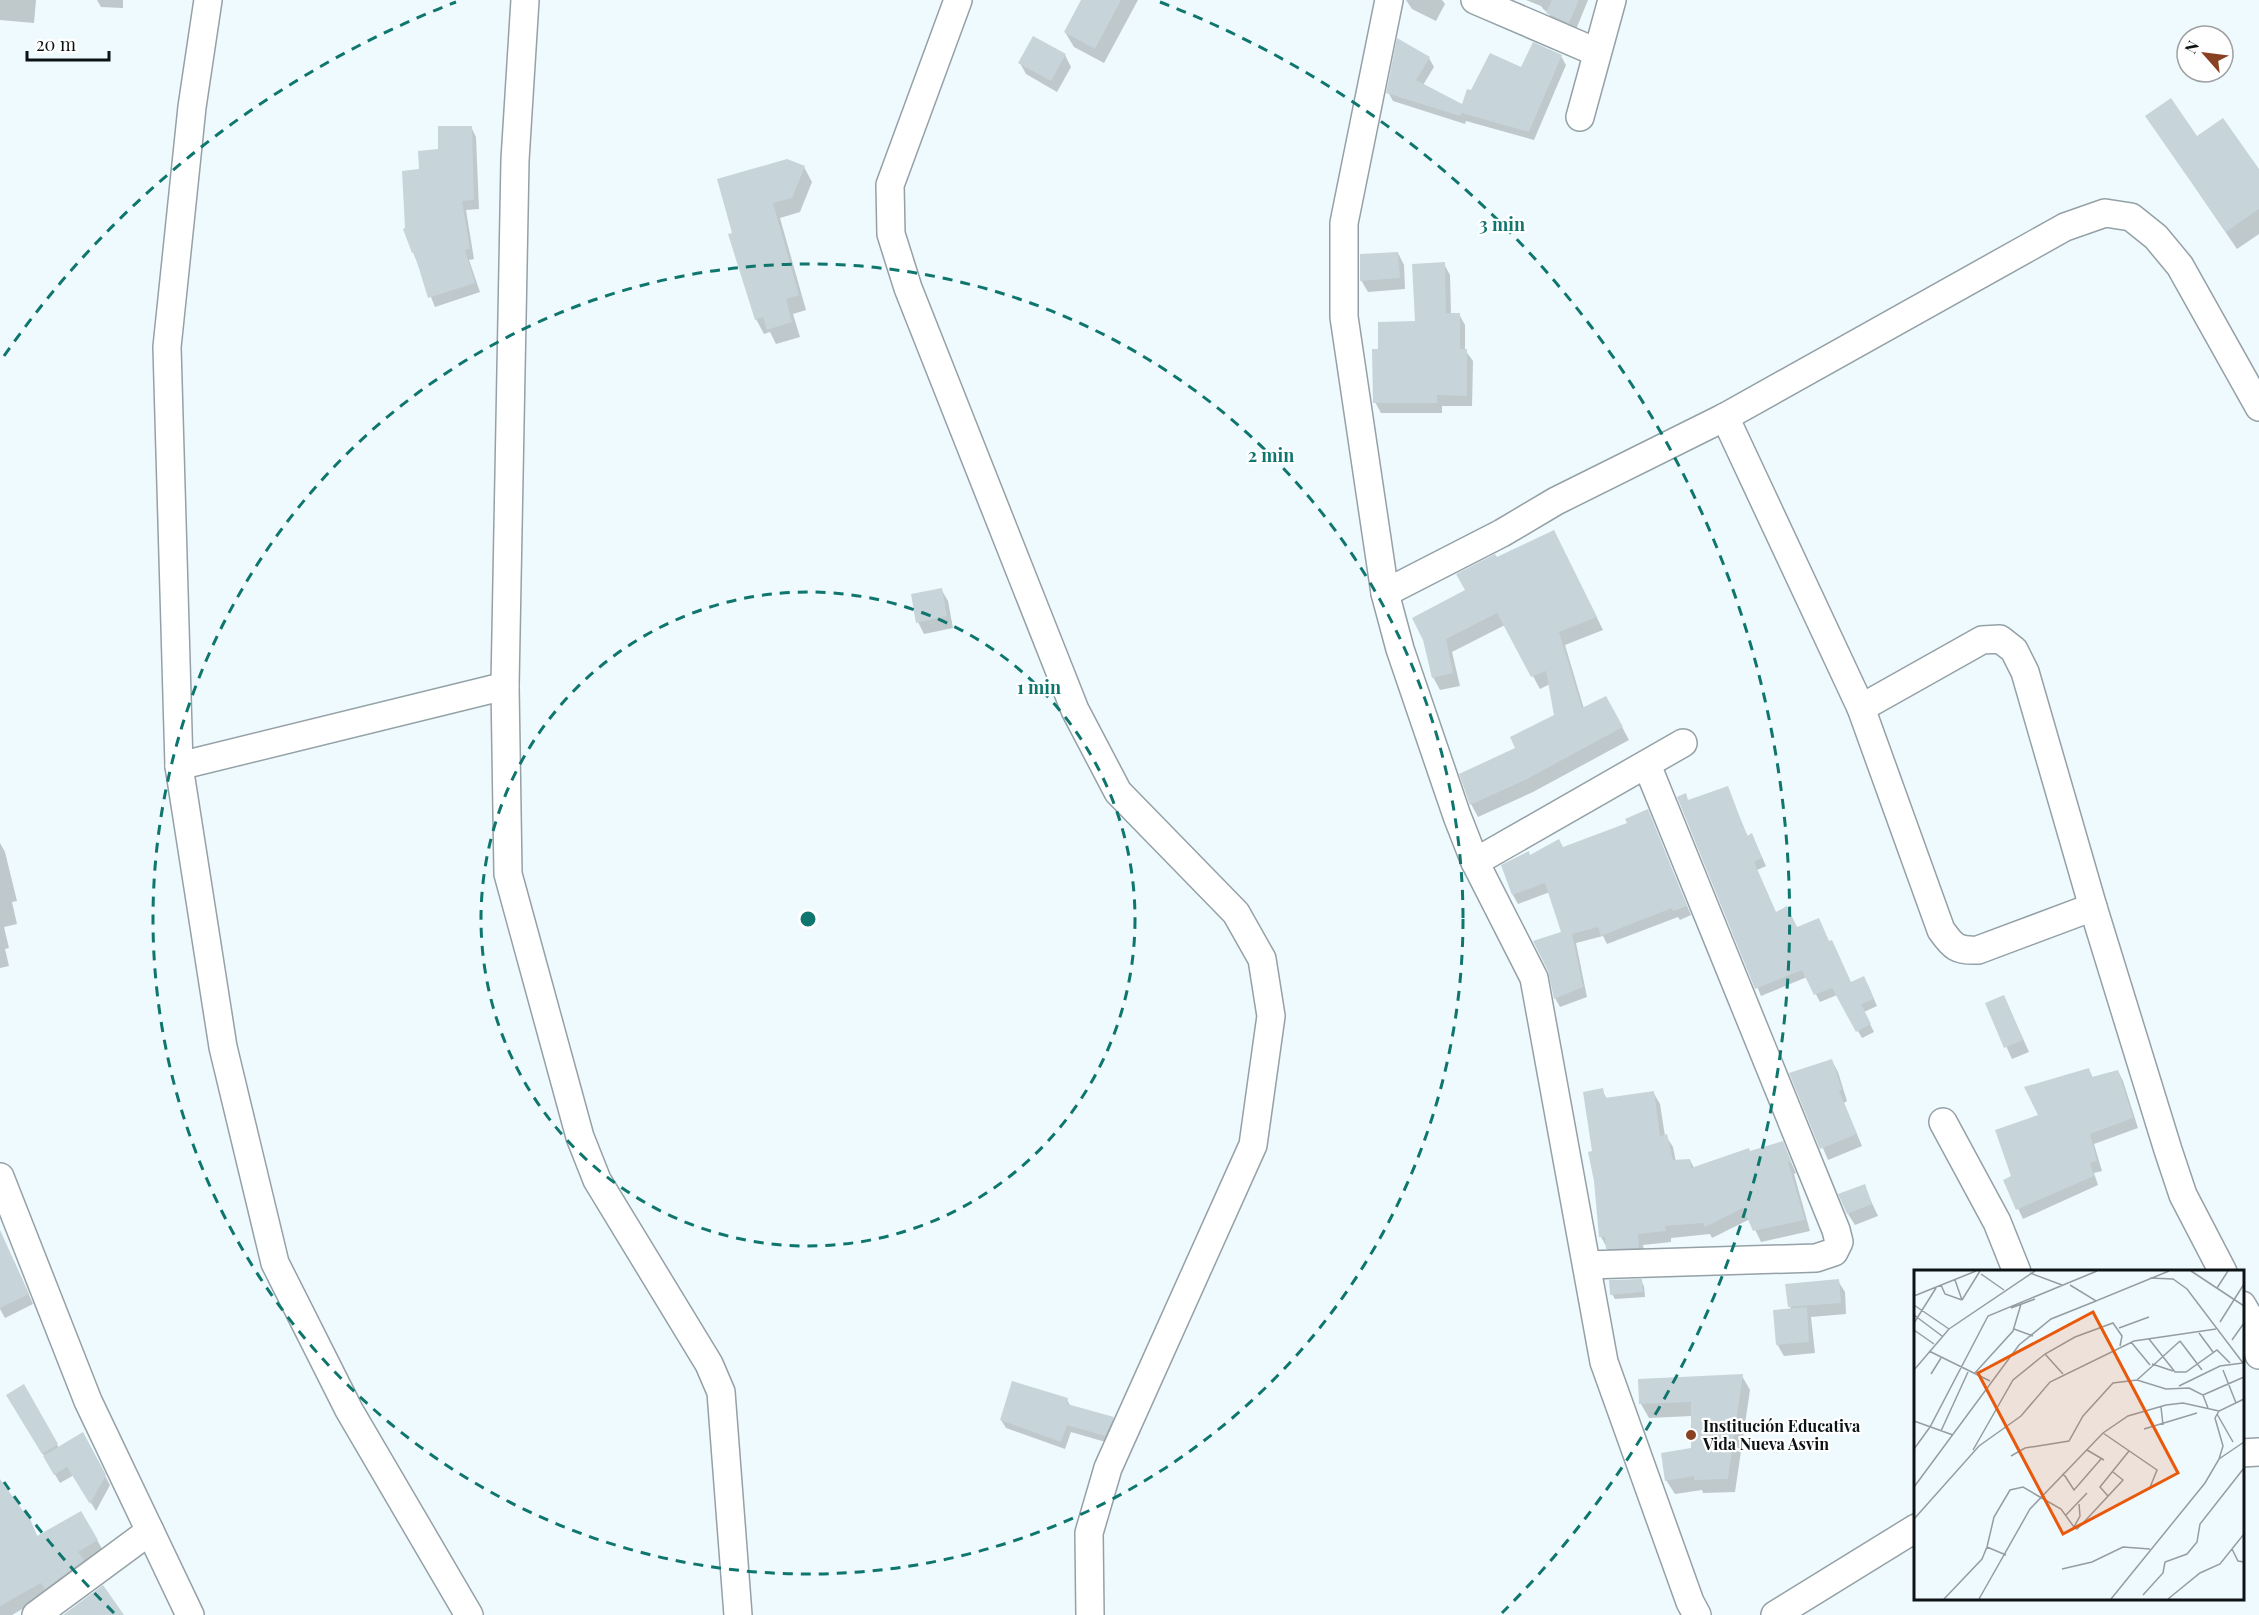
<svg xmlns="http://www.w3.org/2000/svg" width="2259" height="1615" font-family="'Playfair Display',serif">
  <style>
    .shadow { fill: #0003 }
    .building { fill: #c7d4da }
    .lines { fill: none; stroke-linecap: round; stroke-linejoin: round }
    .minor-casing { stroke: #94a1a6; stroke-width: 30 }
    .minor { stroke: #fff; stroke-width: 27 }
    .ring { fill: none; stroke: #0f766e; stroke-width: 3; stroke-dasharray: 10 8 }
    .poi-dot { fill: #894221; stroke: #fff; stroke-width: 2 }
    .labels { text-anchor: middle; stroke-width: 4.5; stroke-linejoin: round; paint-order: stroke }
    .poi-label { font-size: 16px; font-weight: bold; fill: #0d1214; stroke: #fff; text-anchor: start }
    .inset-road { fill: none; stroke: #959da0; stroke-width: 1.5 }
    .view { fill: #e8590c; fill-opacity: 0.15; stroke: #e8590c; stroke-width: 3 }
    .inset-edge { fill: none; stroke: #0d1214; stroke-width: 3 }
    .centre { fill: #0f766e; stroke: #fff; stroke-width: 3 }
    .ring-label { font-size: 18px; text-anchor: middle; font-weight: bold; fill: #0f766e; stroke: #fff; stroke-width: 4.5; stroke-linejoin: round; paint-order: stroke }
  </style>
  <rect width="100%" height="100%" fill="#effafe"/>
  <g class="shadow">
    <path d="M 0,0 L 36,0 L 34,23 L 0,20 Z"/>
    <path d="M 97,0 L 123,0 L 123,8 L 101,7 Z"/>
    <path d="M 1083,0 L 1138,0 L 1104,63 L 1074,47 L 1065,32 Z"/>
    <path d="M 1406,0 L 1442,0 L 1445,4 L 1436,21 L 1412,9 Z"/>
    <path d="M 1526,0 L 1588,0 L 1575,32 L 1553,23 L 1548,12 L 1544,10 L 1541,6 Z"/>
    <path d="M 1065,55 L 1071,67 L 1057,92 L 1026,74 L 1020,63 Z"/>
    <path d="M 1561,56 L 1566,65 L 1534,140 L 1466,121 L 1465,124 L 1393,101 L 1388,92 L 1429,58 L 1434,67 L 1423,85 L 1463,106 L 1472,92 L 1522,69 Z"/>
    <path d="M 2147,117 L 2197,138 L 2259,171 L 2259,234 L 2237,249 Z"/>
    <path d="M 471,127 L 476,137 L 479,209 L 466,210 L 474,259 L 469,260 L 480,292 L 435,307 L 413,252 L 407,229 L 421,171 L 440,151 Z"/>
    <path d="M 804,167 L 812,182 L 800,212 L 780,218 L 806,310 L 793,314 L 800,337 L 776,344 L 770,332 L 764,334 L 756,319 L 730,235 Z"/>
    <path d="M 1398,253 L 1404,265 L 1405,289 L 1368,292 L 1361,280 Z"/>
    <path d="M 1444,264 L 1450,275 L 1451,314 L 1459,314 L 1465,325 L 1465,350 L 1473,361 L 1472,406 L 1442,406 L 1442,413 L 1381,413 L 1375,402 L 1380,350 L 1416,323 Z"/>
    <path d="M 1554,531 L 1603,630 L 1565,645 L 1584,709 L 1613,710 L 1629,740 L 1533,792 L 1478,817 L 1471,804 L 1518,749 L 1556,716 L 1550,684 L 1540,689 L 1505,625 L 1452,652 L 1460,686 L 1440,690 L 1433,677 L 1425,639 L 1496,559 Z"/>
    <path d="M 941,589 L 948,601 L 953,628 L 924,634 L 918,622 Z"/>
    <path d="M 1727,788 L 1748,837 L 1752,835 L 1766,866 L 1757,870 L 1776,913 L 1797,929 L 1829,943 L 1851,983 L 1868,985 L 1877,1006 L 1864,1012 L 1874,1032 L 1862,1038 L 1837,995 L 1820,1002 L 1807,977 L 1761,996 L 1679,798 L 1688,801 Z"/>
    <path d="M 1647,811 L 1691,915 L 1680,920 L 1678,917 L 1607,944 L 1603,936 L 1576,943 L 1587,997 L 1560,1007 L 1555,998 L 1563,933 L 1550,892 L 1518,904 L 1513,895 L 1531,857 L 1562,849 L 1629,824 Z"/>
    <path d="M 0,843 L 5,852 L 17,901 L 12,902 L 17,924 L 4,927 L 9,948 L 5,949 L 9,966 L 0,968 Z"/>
    <path d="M 2004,996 L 2029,1052 L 2012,1059 L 1987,1004 Z"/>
    <path d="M 1832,1061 L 1838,1072 L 1847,1101 L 1844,1103 L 1862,1146 L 1828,1160 L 1791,1074 Z"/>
    <path d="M 2089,1070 L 2093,1078 L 2118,1071 L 2123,1081 L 2138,1128 L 2094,1144 L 2102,1171 L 2094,1173 L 2098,1185 L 2023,1219 L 2005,1181 L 2013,1177 L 2040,1116 Z"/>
    <path d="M 1602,1090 L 1607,1099 L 1653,1092 L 1660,1104 L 1665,1136 L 1666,1136 L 1673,1147 L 1676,1162 L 1690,1160 L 1694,1168 L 1782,1142 L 1796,1173 L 1794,1174 L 1810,1231 L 1761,1242 L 1750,1219 L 1712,1238 L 1710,1234 L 1671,1238 L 1671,1242 L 1643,1245 L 1645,1259 L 1614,1260 L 1601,1237 L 1594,1152 Z"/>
    <path d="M 1864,1186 L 1878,1216 L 1855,1225 L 1848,1214 Z"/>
    <path d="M 0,1255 L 14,1261 L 33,1304 L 5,1318 L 0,1309 Z"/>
    <path d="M 1641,1281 L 1644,1286 L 1645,1297 L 1615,1299 L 1612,1294 Z"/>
    <path d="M 1838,1281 L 1845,1292 L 1846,1314 L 1811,1317 L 1815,1353 L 1784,1356 L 1777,1344 L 1791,1310 L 1787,1285 Z"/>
    <path d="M 1742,1376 L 1750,1390 L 1735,1492 L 1703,1493 L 1702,1490 L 1675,1494 L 1666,1480 L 1692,1449 L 1692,1416 L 1649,1418 L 1641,1404 L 1640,1381 Z"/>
    <path d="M 23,1386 L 59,1448 L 88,1443 L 110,1485 L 96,1511 L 74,1475 L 60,1483 L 8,1395 Z"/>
    <path d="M 1067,1400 L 1071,1407 L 1113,1418 L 1117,1426 L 1109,1443 L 1071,1432 L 1065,1449 L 1006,1428 L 1001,1420 Z"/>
    <path d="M 0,1484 L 23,1513 L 26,1511 L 38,1538 L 81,1513 L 104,1552 L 49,1593 L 12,1615 L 0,1615 Z"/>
  </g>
  <g class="building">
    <path d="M 1081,0 L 1121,0 L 1095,49 L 1064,32 Z"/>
    <path d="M 1552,0 L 1579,0 L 1569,23 L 1546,13 Z"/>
    <path d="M 1033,36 L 1066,54 L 1051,81 L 1018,63 Z"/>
    <path d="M 1397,38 L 1430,57 L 1416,80 L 1462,104 L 1467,89 L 1471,90 L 1490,53 L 1521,67 L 1533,42 L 1562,55 L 1529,132 L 1462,113 L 1460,116 L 1386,93 Z"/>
    <path d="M 2171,98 L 2197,136 L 2223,118 L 2259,169 L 2259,209 L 2226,232 L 2145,116 Z"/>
    <path d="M 438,126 L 472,126 L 474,200 L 462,201 L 470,249 L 465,250 L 475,283 L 428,298 L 414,252 L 412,253 L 403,229 L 405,228 L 402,171 L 419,169 L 418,151 L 438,149 Z"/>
    <path d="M 787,159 L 805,166 L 792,198 L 773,203 L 799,295 L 786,299 L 792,322 L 767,330 L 763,317 L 755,320 L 728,234 L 732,233 L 717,179 Z"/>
    <path d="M 1398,252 L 1400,278 L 1360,281 L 1360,254 Z"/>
    <path d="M 1445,262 L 1446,313 L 1460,313 L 1460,349 L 1467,349 L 1467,396 L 1437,395 L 1437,403 L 1373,403 L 1372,349 L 1378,349 L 1378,322 L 1415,321 L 1412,264 Z"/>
    <path d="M 1554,530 L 1597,617 L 1559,632 L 1582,708 L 1606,696 L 1623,727 L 1525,780 L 1470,805 L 1459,774 L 1515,748 L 1510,737 L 1554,715 L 1546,671 L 1531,677 L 1497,613 L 1446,639 L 1453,673 L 1432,678 L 1423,640 L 1412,618 L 1465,590 L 1456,574 L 1495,554 L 1497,557 Z"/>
    <path d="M 942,588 L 947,616 L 916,623 L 911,594 Z"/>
    <path d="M 1728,786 L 1747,836 L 1752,833 L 1762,858 L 1754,862 L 1776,912 L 1787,906 L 1797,927 L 1819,918 L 1829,941 L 1832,940 L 1851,982 L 1864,976 L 1874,999 L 1861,1004 L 1871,1024 L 1856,1032 L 1832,988 L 1814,995 L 1802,970 L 1755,989 L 1677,797 L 1686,793 L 1688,800 Z"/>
    <path d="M 1648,809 L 1687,906 L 1673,911 L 1672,908 L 1601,936 L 1598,927 L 1572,934 L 1583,987 L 1554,999 L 1548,971 L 1533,941 L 1561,932 L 1545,883 L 1512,895 L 1501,865 L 1529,851 L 1530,855 L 1559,839 L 1563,847 L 1627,823 L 1625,819 Z"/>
    <path d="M 2004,995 L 2023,1040 L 2004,1048 L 1985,1003 Z"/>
    <path d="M 1832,1059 L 1842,1090 L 1839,1091 L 1857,1134 L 1820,1149 L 1789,1073 Z"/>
    <path d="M 2089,1068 L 2092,1077 L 2118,1070 L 2133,1118 L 2090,1134 L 2097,1161 L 2090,1163 L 2094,1176 L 2016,1210 L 2003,1180 L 2011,1176 L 1995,1130 L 2038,1115 L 2024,1087 Z"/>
    <path d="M 1603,1088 L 1605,1098 L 1654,1091 L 1660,1136 L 1667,1134 L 1673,1160 L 1690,1159 L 1691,1168 L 1749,1148 L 1750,1151 L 1783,1141 L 1791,1161 L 1788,1162 L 1805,1220 L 1753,1231 L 1743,1208 L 1705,1227 L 1703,1223 L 1665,1226 L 1666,1231 L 1638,1234 L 1639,1248 L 1606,1249 L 1605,1237 L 1599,1237 L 1594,1181 L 1588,1152 L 1592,1151 L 1583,1092 Z"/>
    <path d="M 1865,1184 L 1872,1204 L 1847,1214 L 1838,1194 Z"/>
    <path d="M 0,1230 L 29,1294 L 0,1308 Z"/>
    <path d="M 1642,1279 L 1643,1292 L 1610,1295 L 1609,1280 Z"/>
    <path d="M 1839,1279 L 1841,1303 L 1788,1307 L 1785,1284 Z"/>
    <path d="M 1807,1307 L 1809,1342 L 1776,1345 L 1773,1310 Z"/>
    <path d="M 1743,1374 L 1728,1479 L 1694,1480 L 1694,1476 L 1665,1481 L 1661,1453 L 1691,1448 L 1691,1402 L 1639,1404 L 1638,1379 Z"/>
    <path d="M 1012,1381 L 1068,1398 L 1067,1404 L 1114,1417 L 1105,1436 L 1067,1425 L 1061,1442 L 1000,1420 Z"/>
    <path d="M 24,1384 L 58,1444 L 42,1454 L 6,1395 Z"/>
    <path d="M 83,1432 L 106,1475 L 90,1504 L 67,1467 L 54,1475 L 43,1456 Z"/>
    <path d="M 0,1479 L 23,1511 L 26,1509 L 37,1536 L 81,1511 L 98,1540 L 78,1552 L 84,1560 L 45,1589 L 41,1583 L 0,1606 Z"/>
    <path d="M 103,1585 L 124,1615 L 63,1615 Z"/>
  </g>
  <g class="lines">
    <g class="minor-casing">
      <g id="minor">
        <path d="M 208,0 L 192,107 L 167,347 L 179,766 L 223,1047 L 275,1263 L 349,1410 L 469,1615"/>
        <path d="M 525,0 L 515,160 L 505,686 L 508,874 L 580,1137 L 597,1180 L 709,1364 L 721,1392 L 738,1615"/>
        <path d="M 958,0 L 890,185 L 891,234 L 908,288 L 1075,710 L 1118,792 L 1236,913 L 1262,959 L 1271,1016 L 1253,1145 L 1108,1468 L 1089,1533 L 1090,1615"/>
        <path d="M 1389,0 L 1344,223 L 1344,317 L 1385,593 L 1400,649 L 1457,816 L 1475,862 L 1534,978 L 1604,1362 L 1690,1602 L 1697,1615"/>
        <path d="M 1475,0 L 1596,52"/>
        <path d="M 1580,117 L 1612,0"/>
        <path d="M 1725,417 L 1861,708 L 1941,930 C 1953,947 1957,951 1978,950 L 2093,907"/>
        <path d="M 1385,593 L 1502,533 L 1556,501 L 1725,417 L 2065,227 L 2105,213 L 2131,217 L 2156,237 L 2180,266 L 2259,407"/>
        <path d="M 1861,708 L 1982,640 L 2000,639 L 2014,650 L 2025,672 L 2093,907 L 2168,1150 L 2183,1195 L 2223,1272"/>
        <path d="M 179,766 L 505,686"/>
        <path d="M 1475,862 L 1683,743"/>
        <path d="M 1943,1122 L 1997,1222 L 2017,1272"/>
        <path d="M 0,1177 L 88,1401 L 190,1615"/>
        <path d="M 1587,1265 L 1816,1258 L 1834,1252 L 1839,1242 L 1836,1230 L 1647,765"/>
        <path d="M 2242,1305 L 2249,1317 L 2259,1355"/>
        <path d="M 2242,1453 L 2259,1452"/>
        <path d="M 36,1615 L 150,1531"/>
        <path d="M 1775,1615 L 1916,1528"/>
      </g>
    </g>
    <use href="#minor" class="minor"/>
  </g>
  <g class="ring">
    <circle cx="808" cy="919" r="327"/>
    <circle cx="808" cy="919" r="655"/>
    <path d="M114 1613A982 982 0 0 1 4 1482M4 356A982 982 0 0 1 456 2M1160 2A982 982 0 0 1 1502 1613"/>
  </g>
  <circle class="poi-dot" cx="1691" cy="1435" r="6"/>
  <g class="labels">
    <g class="poi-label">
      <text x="1703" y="1432">Institución Educativa<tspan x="1703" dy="18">Vida Nueva Asvin</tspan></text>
    </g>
  </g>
  <g transform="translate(1914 1270)">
    <rect width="330" height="330" fill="#effafe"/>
    <path class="inset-road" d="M 277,1 L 330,36M 116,3 L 148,15M 67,4 L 90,20M 236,8 L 259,9 L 273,19 L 329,93M 41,10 L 48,30M 27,15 L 31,24 L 48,30M 156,15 L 182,31 L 255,1M 303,18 L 314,1M 0,26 L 62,1M 48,30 L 66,1M 0,35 L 35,59M 97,38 L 121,29M 0,45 L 28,66M 306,52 L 330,14M 0,53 L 22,18M 205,58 L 235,47M 100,59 L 119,66M 0,60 L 20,74M 285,63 L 299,82M 235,69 L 261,102 L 272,102 L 303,80 L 316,93M 318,70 L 330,53M 266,71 L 288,100M 217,72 L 236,95M 15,81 L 76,111M 131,84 L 149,104M 238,94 L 259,101M 0,100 L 35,59 L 121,1M 309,100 L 322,133M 17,104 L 27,88M 60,104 L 99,61 L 107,34M 223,110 L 266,71M 265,116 L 306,96 L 329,93M 289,125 L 330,107M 247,137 L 249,155M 303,144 L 319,172M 0,151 L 39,165M 230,159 L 283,143M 27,161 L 54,102M 189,163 L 243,200 L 235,220M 0,179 L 16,157 L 74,46 L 183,1M 59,180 L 99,110 L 131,84 L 161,67 L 199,53 L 208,66 L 206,76M 173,180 L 190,190M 97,186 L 111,178 L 155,171 L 169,146 L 199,113 L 223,110 L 252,119 L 275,118 L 289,125 L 294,138M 305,189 L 309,176 L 301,148 L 305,141 L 330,129M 149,203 L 160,220 L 187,189M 0,217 L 105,75 L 137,49 L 182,31M 194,226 L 186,217 L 215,181M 152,245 L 173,223M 0,249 L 65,176 L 107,146 L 136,112 L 220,71 L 302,59M 160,257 L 163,259 L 170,252 L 209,210 L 199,202M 73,277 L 80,247 L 96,220 L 109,217 L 126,227 L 147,239 L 160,257 L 166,246 L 165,234M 318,279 L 324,291 L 330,292M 148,299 L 178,292 L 209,277 L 236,279M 229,325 L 249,303 L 251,292 L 273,284 L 283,272 L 286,254 L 330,198M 30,329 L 68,289 L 73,277 L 92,285M 65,329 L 116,239 L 189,163 L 214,146 L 252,135 L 269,133 L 305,141M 197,329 L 291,213 L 305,189 L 330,172M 254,329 L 286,303 L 306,294 L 330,264"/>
    <path class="view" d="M 179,42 L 264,203 L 149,264 L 64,103 Z"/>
    <rect width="330" height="330" class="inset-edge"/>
  </g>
  <circle cx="808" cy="919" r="9" class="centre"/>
  <g class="ring-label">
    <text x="1502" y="231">3 min</text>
    <text x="1271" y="462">2 min</text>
    <text x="1039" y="694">1 min</text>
  </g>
  <g transform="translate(2205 54) rotate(298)"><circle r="28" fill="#ffffff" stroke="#9ea0a1" stroke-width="1.5"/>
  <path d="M0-4.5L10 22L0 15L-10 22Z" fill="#894221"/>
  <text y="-9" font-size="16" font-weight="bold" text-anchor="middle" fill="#0d1214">N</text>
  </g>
  <path d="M27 51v9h82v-9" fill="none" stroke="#0d1214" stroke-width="3"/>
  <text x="36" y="51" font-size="18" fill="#0d1214" stroke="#ffffff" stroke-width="4.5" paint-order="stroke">20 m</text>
</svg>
